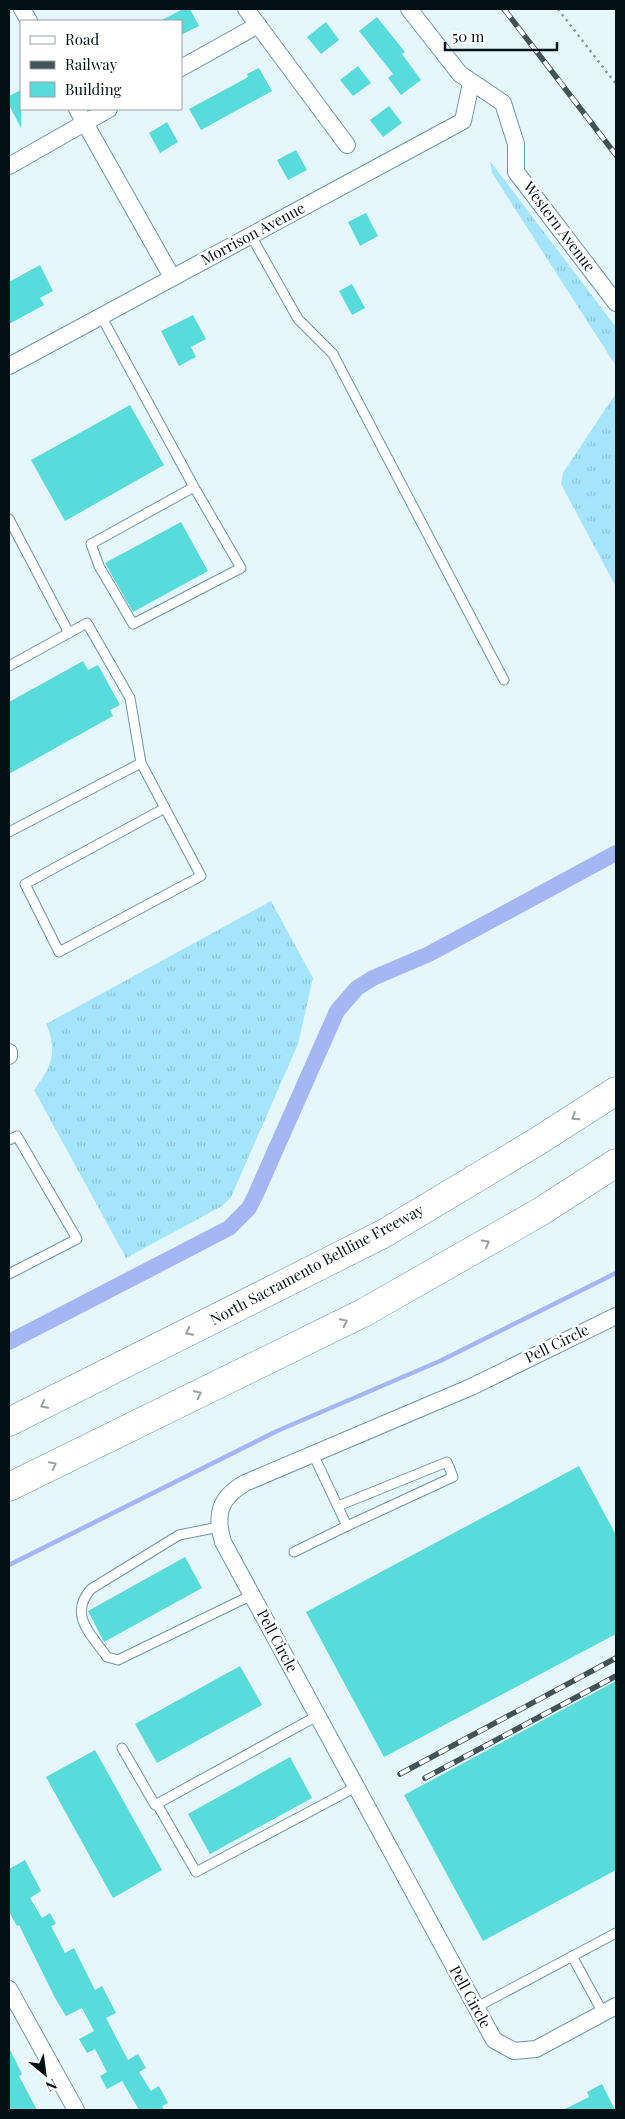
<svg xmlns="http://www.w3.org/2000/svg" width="625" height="2119" font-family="'Playfair Display',serif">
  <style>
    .grass { fill: url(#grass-tufts) }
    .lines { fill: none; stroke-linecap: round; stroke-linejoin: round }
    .stream { stroke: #a4b6f4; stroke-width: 4.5 }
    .canal { stroke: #a4b6f4; stroke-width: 16 }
    .building { fill: #58dcdb }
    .lane-casing { stroke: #6c96a3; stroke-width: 11 }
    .street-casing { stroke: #6c96a3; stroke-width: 18 }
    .highway-casing { stroke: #6c96a3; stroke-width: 29 }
    .path { stroke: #8c9ca2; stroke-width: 2.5; stroke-dasharray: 2.5 4; stroke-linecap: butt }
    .lane { stroke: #fff; stroke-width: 9 }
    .street { stroke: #fff; stroke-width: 16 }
    .highway { stroke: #fff; stroke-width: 28 }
    .rail-casing { stroke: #425257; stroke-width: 5.5 }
    .rail { stroke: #fff; stroke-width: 4; stroke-dasharray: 11; stroke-linecap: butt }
    .oneway { stroke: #9a9fa1 }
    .labels { text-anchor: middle; stroke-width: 5; stroke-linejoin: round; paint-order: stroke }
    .street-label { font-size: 15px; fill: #021015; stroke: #fff }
  </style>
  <defs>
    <pattern id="grass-tufts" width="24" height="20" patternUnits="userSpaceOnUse" patternTransform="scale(1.25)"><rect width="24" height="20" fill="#a4e5fb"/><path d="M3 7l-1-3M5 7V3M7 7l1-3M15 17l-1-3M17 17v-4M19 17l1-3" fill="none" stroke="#8cc3d6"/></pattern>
  </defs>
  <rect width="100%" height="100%" fill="#e5f7fd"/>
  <g class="grass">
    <path d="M 490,161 L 616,327 L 616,366 L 492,173 Z"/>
    <path d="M 616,393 L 616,587 L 561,484 L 563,473 Z"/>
    <path d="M 271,901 L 313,978 L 298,1044 L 231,1197 L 222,1206 L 126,1258 L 34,1090 C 52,1067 58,1051 46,1024 Z"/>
  </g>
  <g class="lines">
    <path class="stream" d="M 9,1565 L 277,1431 L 440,1361 L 616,1273"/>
    <path class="canal" d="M 9,1342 L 229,1228 L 249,1208 L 256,1194 L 337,1011 L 357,988 L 373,978 L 429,954 L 616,853"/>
  </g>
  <g class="building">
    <path d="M 183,9 L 190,9 L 199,26 L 181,35 L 181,21 L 160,21 Z"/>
    <path d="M 377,17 L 405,52 L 402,54 L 421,80 L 401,95 L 388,78 L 393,74 L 359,31 Z"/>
    <path d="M 326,22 L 339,40 L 321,54 L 307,37 Z"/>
    <path d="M 358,66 L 371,83 L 353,96 L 340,80 Z"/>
    <path d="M 259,68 L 272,91 L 201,130 L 189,109 L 241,81 L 248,77 L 247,74 Z"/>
    <path d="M 21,90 L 21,128 L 9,105 L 9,96 Z"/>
    <path d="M 389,106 L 402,123 L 383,137 L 370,120 Z"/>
    <path d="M 167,122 L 178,142 L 160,153 L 149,133 Z"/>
    <path d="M 296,150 L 307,170 L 288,180 L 277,160 Z"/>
    <path d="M 366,213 L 378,236 L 360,246 L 348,222 Z"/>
    <path d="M 40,265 L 53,291 L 40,298 L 44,305 L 9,324 L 9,282 Z"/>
    <path d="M 352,284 L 365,308 L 352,315 L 339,291 Z"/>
    <path d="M 193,315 L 206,339 L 191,347 L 196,357 L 179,366 L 161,331 Z"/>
    <path d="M 130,405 L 164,465 L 65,521 L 31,460 Z"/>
    <path d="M 181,522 L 208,571 L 133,612 L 105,563 Z"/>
    <path d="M 83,661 L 88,670 L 98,665 L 120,705 L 110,710 L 113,716 L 9,774 L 9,702 Z"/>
    <path d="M 579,1466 L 616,1535 L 616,1634 L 384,1757 L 306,1612 Z"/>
    <path d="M 185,1557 L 202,1588 L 104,1642 L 88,1611 Z"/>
    <path d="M 240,1666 L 262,1705 L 157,1763 L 135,1724 Z"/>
    <path d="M 616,1681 L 616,1870 L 483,1941 L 404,1795 Z"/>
    <path d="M 95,1750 L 162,1870 L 113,1898 L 46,1777 Z"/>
    <path d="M 290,1757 L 312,1798 L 210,1854 L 188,1814 Z"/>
    <path d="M 25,1860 L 41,1891 L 30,1898 L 42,1918 L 50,1913 L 56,1924 L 51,1926 L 65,1953 L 74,1948 L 95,1990 L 102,1986 L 116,2013 L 106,2018 L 128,2060 L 138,2054 L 146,2068 L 139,2072 L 151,2091 L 159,2086 L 168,2103 L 162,2106 L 164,2110 L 139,2110 L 122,2081 L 107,2089 L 100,2076 L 107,2072 L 95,2049 L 87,2053 L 79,2039 L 94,2031 L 82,2008 L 66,2016 L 55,1998 L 19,1925 L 17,1926 L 9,1912 L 9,1869 Z"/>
    <path d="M 9,2048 L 22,2074 L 19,2076 L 37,2110 L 9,2110 Z"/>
    <path d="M 602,2084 L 615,2110 L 563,2110 L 589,2097 L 587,2092 Z"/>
  </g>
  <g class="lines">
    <g class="lane-casing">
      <g id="lane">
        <path d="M 250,234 L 298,319 L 333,354 L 504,680"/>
        <path d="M 101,316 L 194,487 L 91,544 L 99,566 L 133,624 L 241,568 L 194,487"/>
        <path d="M 9,519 L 69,633"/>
        <path d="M 9,666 L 87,623 L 130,698 L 141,763"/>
        <path d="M 9,832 L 141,763 L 201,876 L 59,952 L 25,884 L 165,808"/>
        <path d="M 9,1140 L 17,1136 L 77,1239 L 9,1274"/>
        <path d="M 338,1506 L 447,1462 L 453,1477 L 347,1526"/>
        <path d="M 219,1527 L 179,1535 L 91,1589 C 68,1615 91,1634 107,1657 L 118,1660 L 252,1595"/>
        <path d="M 294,1552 L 347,1526 L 313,1454"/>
        <path d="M 122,1748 L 155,1805 L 317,1716"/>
        <path d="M 157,1804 L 196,1872 L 356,1787"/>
        <path d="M 572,1956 L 603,2013"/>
        <path d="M 475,2008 L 616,1933"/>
      </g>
    </g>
    <g class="street-casing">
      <g id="street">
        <path d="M 22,9 L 29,21"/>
        <path d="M 246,9 L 347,145"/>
        <path d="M 409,9 L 460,74 L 503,103 L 516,144 L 516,172 L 616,303"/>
        <path d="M 181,68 L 258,25"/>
        <path d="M 77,109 L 172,277"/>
        <path d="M 9,166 L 109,109"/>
        <path d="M 9,366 L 463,121 L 471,83"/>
        <path d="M 9,1052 L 9,1056"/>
        <path d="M 616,1316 L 471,1387 L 245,1483 C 219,1498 215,1515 223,1542 L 494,2040 L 514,2051 L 536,2049 L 616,2006"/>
        <path d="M 9,1989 L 76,2110"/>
      </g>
    </g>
    <g class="highway-casing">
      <g id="highway">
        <path d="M 9,1422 L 383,1234 L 538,1141 L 616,1091"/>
        <path d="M 9,1487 L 363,1313 L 540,1212 L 616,1163"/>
      </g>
    </g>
    <path class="path" d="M 558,9 L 616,84"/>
    <use href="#lane" class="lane"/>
    <use href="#street" class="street"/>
    <use href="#highway" class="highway"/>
    <g class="rail-casing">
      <g id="rail">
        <path d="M 504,9 L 616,155"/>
        <path d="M 400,1774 L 616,1658"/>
        <path d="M 425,1778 L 616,1676"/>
      </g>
    </g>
    <use href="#rail" class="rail"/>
  </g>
  <defs><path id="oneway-chevron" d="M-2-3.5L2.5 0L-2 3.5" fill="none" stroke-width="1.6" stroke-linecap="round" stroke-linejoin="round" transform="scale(1.25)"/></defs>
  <g class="oneway">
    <use href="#oneway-chevron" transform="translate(575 1117) rotate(147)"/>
    <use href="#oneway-chevron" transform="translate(486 1243) rotate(-30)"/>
    <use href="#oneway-chevron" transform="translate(344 1322) rotate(-26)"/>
    <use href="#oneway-chevron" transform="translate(189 1332) rotate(153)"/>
    <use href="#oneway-chevron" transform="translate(198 1394) rotate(-26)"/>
    <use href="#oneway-chevron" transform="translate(44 1405) rotate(153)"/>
    <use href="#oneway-chevron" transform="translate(53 1465) rotate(-26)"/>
  </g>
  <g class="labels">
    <g class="street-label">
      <text transform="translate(559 227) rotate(53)" y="5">Western Avenue</text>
      <text transform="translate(253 234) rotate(-28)" y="5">Morrison Avenue</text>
      <text transform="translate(317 1265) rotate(-28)" y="5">North Sacramento Beltline Freeway</text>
      <text transform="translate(557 1344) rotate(-26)" y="5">Pell Circle</text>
      <text transform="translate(277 1641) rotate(62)" y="5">Pell Circle</text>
      <text transform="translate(470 1997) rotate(61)" y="5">Pell Circle</text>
    </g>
  </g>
  <rect width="625" height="2119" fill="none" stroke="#021015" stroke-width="20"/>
  <rect x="20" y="20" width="162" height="90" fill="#ffffff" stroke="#9a9fa1"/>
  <rect x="30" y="36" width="25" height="8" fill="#ffffff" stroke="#9a9fa1"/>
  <text x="65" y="45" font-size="15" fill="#021015">Road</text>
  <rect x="30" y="61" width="25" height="8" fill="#425257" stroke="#9a9fa1"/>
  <text x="65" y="70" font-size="15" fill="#021015">Railway</text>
  <rect x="30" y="82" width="25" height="15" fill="#58dcdb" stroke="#9a9fa1"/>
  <text x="65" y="95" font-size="15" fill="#021015">Building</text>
  <g transform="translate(45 2074) rotate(151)" stroke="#ffffff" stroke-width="4" paint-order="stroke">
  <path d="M0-4L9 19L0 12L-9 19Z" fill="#021015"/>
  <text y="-8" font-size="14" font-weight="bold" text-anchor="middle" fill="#021015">N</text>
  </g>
  <path d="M445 42v8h112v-8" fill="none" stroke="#021015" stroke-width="2.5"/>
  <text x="452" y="42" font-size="15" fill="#021015" stroke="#ffffff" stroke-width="4" paint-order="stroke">50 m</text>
</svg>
